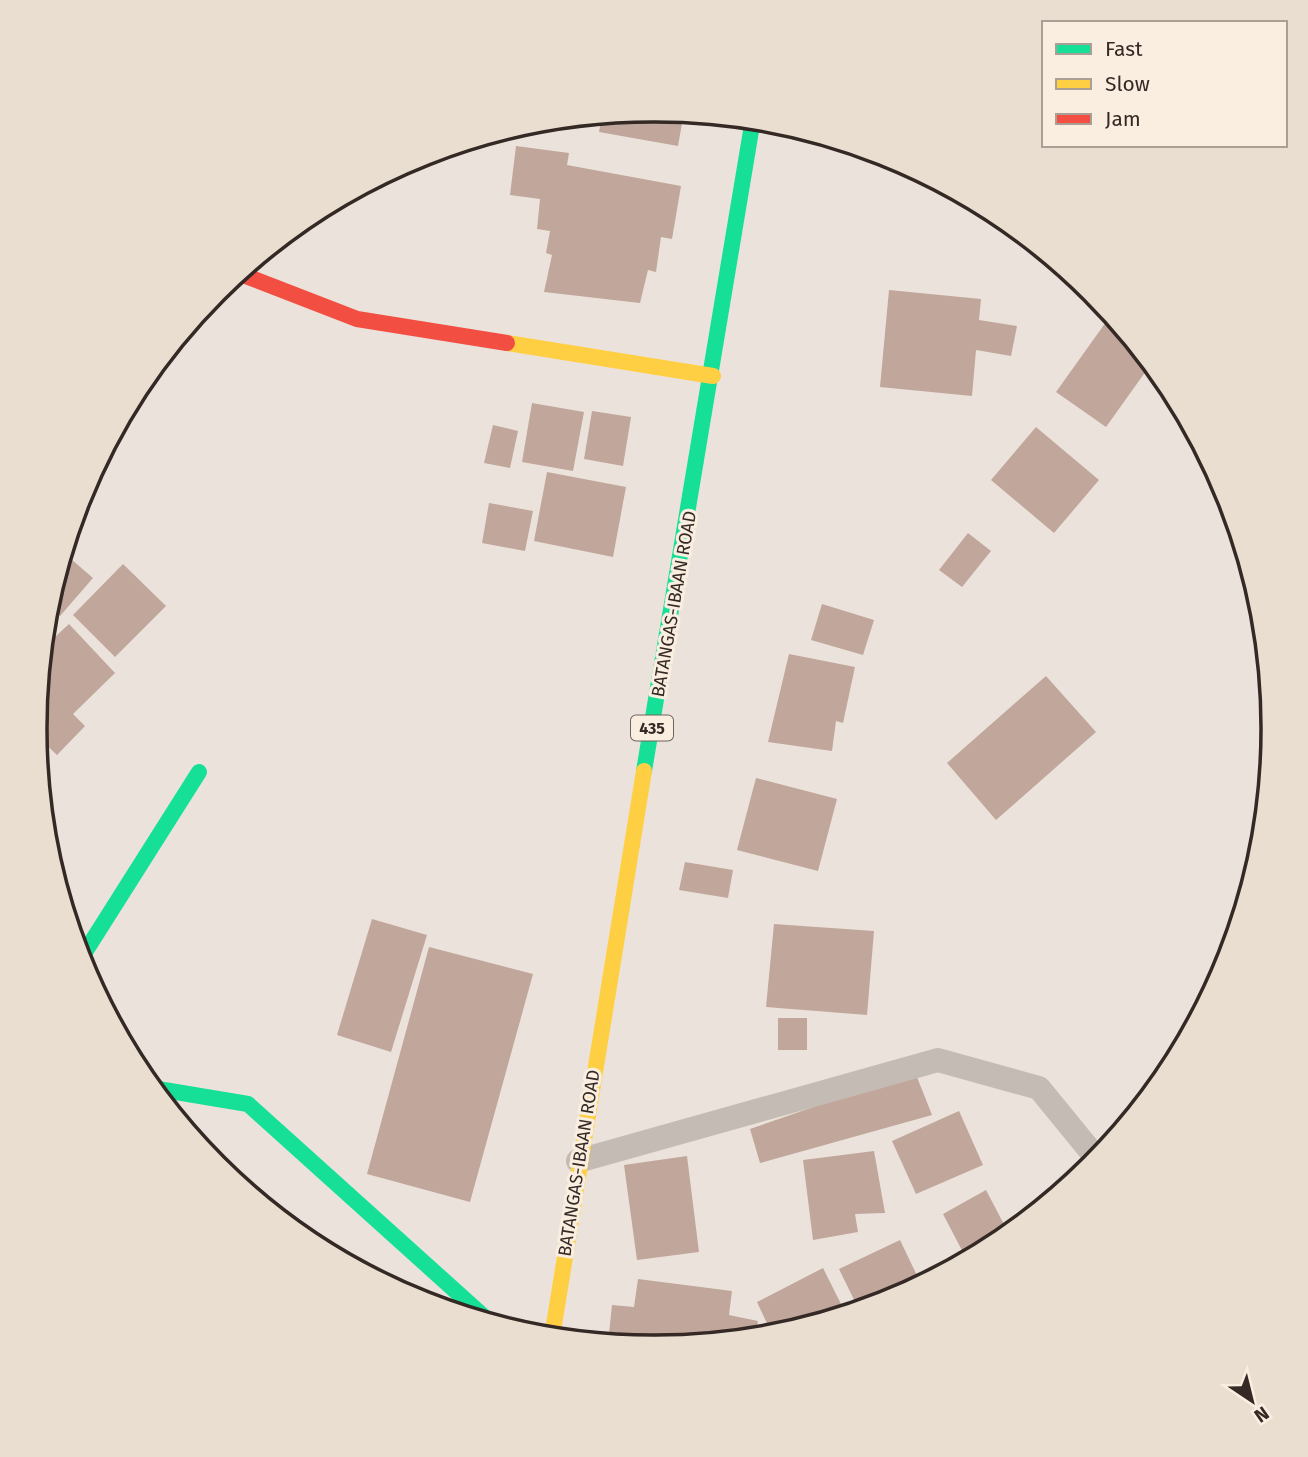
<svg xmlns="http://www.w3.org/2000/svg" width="1308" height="1457" font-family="'Fira Sans',sans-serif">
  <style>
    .building { fill: #c0a69b }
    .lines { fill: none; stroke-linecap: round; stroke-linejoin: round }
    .lane { stroke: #c4bcb4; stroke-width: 24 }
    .fast { stroke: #16e098; stroke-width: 16 }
    .slow { stroke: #ffcf43; stroke-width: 16 }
    .jam { stroke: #f24e42; stroke-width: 16 }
    .labels { text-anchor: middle; stroke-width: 6; stroke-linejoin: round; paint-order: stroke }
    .shield { fill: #faeee0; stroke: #6f645c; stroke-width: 2 }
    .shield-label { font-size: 16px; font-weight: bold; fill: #342924 }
    .street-label { font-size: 18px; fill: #342924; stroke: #faeee0 }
    .rim { fill: none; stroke: #342924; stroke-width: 3.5 }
  </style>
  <rect width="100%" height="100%" fill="#ebe3db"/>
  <g class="building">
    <path d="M 654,110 L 684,112 L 678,146 L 599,132 L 602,115 Z"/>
    <path d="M 516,146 L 569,153 L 567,165 L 681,186 L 672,239 L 661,237 L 656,272 L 648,270 L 640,303 L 544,292 L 552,255 L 546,253 L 550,231 L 537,229 L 540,199 L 510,195 Z"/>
    <path d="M 889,290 L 981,299 L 979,320 L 1017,326 L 1011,356 L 976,350 L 972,396 L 880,387 Z"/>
    <path d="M 1111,315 L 1151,364 L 1106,427 L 1056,392 Z"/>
    <path d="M 532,403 L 584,412 L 573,471 L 522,462 Z"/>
    <path d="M 592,411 L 631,417 L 623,466 L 584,459 Z"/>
    <path d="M 493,425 L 518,431 L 510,468 L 484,463 Z"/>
    <path d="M 1036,427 L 1099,480 L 1054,533 L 991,480 Z"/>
    <path d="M 547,472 L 626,487 L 613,557 L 534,541 Z"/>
    <path d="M 489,503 L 533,511 L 525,551 L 482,543 Z"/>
    <path d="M 968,533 L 991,551 L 962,587 L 939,570 Z"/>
    <path d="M 64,553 L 93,578 L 60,616 L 47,606 Z"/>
    <path d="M 123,564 L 166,606 L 115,657 L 73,615 Z"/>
    <path d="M 822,604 L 874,620 L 863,655 L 811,640 Z"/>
    <path d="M 69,624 L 115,673 L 73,714 L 85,726 L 57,755 L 36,735 L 35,728 L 43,648 Z"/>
    <path d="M 789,654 L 855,667 L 843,723 L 836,721 L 832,751 L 768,742 Z"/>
    <path d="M 1046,676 L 1096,732 L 996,820 L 947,763 Z"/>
    <path d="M 756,778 L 837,799 L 818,871 L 737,850 Z"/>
    <path d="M 685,862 L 733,870 L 728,898 L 679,890 Z"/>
    <path d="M 372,919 L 427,935 L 391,1052 L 337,1035 Z"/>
    <path d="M 774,924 L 874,931 L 867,1015 L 766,1007 Z"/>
    <path d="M 429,947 L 533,974 L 470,1202 L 367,1174 Z"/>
    <rect x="778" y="1018" width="29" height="32"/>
    <path d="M 915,1072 L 932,1115 L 760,1163 L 750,1129 Z"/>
    <path d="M 959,1111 L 983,1165 L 916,1194 L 892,1141 Z"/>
    <path d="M 874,1151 L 885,1213 L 855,1214 L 858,1232 L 813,1240 L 803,1160 Z"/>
    <path d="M 687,1156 L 699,1252 L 637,1260 L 624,1165 Z"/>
    <path d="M 986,1190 L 1009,1234 L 998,1243 L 967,1260 L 943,1214 Z"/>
    <path d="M 900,1240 L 921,1284 L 891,1301 L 859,1310 L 839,1269 Z"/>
    <path d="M 823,1268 L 846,1314 L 773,1336 L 757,1302 Z"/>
    <path d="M 638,1279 L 732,1291 L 729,1315 L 758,1321 L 754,1338 L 654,1347 L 608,1343 L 612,1305 L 634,1307 Z"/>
  </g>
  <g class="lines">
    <path class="lane" d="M 578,1161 L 938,1060 L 1039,1088 L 1097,1159"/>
    <g class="fast">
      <path d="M 644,771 L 753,119"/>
      <path d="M 80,960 L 199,772"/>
      <path d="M 152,1088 L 248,1104 L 491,1323"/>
    </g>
    <g class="slow">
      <path d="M 507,343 L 713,376"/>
      <path d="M 552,1337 L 644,771"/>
    </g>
    <path class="jam" d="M 238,273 L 357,319 L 507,343"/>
  </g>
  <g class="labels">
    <rect class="shield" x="631" y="715.5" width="42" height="25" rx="5"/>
    <g class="shield-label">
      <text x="652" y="734">435</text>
    </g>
    <g class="street-label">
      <text transform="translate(674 604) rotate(-80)" y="6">BATANGAS-IBAAN ROAD</text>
      <text transform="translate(579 1163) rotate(-81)" y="6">BATANGAS-IBAAN ROAD</text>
    </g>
  </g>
  <path d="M0 0H1308V1457H0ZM653 122H655A606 606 0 0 1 1261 728V729A606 606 0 0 1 655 1335H653A606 606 0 0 1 47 729V728A606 606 0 0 1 653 122Z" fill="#eaded1" fill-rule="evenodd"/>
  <path class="rim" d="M653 122H655A606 606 0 0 1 1261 728V729A606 606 0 0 1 655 1335H653A606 606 0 0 1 47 729V728A606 606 0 0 1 653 122Z"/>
  <rect x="1042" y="21" width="245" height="126" fill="#faeee0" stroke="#ab9f95" stroke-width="2"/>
  <rect x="1056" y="44" width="35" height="10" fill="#16e098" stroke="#ab9f95" stroke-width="2"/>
  <text x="1105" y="56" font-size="21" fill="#342924">Fast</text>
  <rect x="1056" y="79" width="35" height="10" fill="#ffcf43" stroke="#ab9f95" stroke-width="2"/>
  <text x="1105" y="91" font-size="21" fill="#342924">Slow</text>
  <rect x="1056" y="114" width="35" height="10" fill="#f24e42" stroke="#ab9f95" stroke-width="2"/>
  <text x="1105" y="126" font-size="21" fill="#342924">Jam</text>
  <g transform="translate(1252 1401) rotate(145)" stroke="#faeee0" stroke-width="5" paint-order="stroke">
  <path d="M0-5L12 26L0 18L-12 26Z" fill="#342924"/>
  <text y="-10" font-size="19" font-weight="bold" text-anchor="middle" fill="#342924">N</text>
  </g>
</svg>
